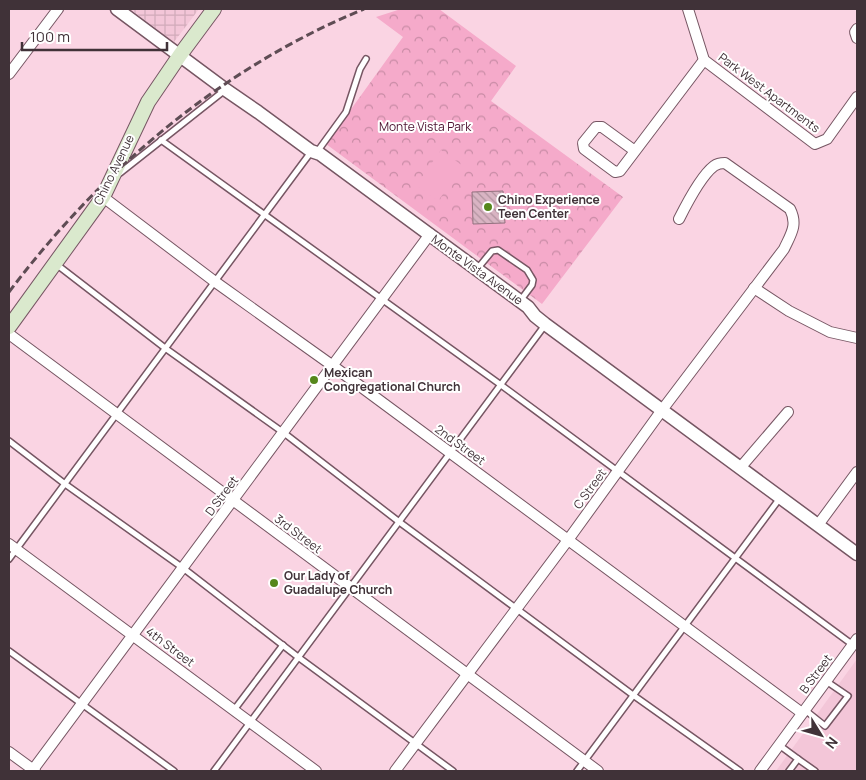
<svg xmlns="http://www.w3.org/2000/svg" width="866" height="780" font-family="Manrope,sans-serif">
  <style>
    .built { fill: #f3c6d8 }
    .industrial { fill: url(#industrial-grid) }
    .park { fill: url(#park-crowns) }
    .garden { fill: #f5aaca }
    .building { fill: url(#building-back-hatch); stroke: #93717f }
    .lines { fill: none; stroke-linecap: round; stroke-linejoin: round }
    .service-casing { stroke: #765663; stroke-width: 8 }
    .minor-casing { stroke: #765663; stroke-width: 12 }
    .tertiary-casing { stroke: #765663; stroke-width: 15 }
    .secondary-casing { stroke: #765663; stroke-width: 16 }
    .service { stroke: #fff; stroke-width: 5 }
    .minor { stroke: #fff; stroke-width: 10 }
    .tertiary { stroke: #fff; stroke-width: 12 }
    .secondary { stroke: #dae9cd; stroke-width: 14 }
    .rail { stroke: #5e4c54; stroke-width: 3; stroke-dasharray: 8 4; stroke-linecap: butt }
    .poi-dot { fill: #56871c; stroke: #fff; stroke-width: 2 }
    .labels { text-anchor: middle; stroke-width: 4; stroke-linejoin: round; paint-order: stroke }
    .street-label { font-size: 12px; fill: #403238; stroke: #fff }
    .park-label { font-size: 12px; fill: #4c1130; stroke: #fff }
    .poi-label { font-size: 12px; font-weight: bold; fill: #403238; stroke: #fff; text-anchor: start }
  </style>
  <defs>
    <pattern id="industrial-grid" width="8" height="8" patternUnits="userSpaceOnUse" patternTransform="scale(1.25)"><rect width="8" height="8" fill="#f3c6d8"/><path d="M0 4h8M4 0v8" fill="none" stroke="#d1abba"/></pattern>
    <pattern id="park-crowns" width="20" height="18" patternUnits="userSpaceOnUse" patternTransform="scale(1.25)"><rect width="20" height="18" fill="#f5aaca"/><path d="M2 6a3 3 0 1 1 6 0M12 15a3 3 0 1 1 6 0" fill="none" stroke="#c88ba5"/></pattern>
    <pattern id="building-back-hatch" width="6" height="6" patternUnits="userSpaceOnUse" patternTransform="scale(1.25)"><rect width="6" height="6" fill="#d9b4c3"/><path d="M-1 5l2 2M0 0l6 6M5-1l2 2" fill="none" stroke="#b1939f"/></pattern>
  </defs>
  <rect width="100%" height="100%" fill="#fad4e3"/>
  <path class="built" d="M 857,659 L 857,771 L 776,771 Z"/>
  <path class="industrial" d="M 130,9 L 199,9 L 174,42 Z"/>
  <path class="park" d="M 401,9 L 439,9 L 516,66 L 491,101 L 623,197 L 542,304 L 326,144 L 403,37 L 376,17 Z"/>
  <path class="garden" d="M 441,150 L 463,166 L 438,201 L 416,185 Z"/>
  <path class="building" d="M 503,191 L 505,223 L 473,224 L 472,192 Z"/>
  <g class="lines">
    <g class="service-casing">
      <g id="service">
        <path d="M 161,140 L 501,385 L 853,645"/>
        <path d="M 317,152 L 346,112 L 360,69 L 366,59"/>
        <path d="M 120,173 L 225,90"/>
        <path d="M 56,264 L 165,348 L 284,433 L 398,521 L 633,695 L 740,771"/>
        <path d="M 478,268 L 492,251 L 498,250 L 527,270 L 533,280 L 532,285 L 520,301"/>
        <path d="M 9,441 L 65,484 L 183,568 L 298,657 L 453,771"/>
        <path d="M 9,559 L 311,152"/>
        <path d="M 9,651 L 174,771"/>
        <path d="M 234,710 L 283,645"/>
        <path d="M 805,710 L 825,726 L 848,696 L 826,681"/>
        <path d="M 779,745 L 798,759 L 789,771"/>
        <path d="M 798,759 L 815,771"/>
        <path d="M 214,771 L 545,325"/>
        <path d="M 577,771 L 780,498"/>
      </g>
    </g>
    <g class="minor-casing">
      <g id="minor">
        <path d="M 688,9 L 704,60 L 815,144 L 827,139 L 857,97"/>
        <path d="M 857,29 L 855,32 L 857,38"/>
        <path d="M 9,74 L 58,9"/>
        <path d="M 635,151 L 602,127 L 596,127 L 583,143 L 584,149 L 615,172 L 620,171 L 704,60"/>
        <path d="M 103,197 L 214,281 L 333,366 L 802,713"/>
        <path d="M 754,288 L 789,311 L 830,332 L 857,338"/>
        <path d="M 9,334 L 598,771"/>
        <path d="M 740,468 L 788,412"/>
        <path d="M 818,525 L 857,472"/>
        <path d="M 9,544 L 316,771"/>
        <path d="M 9,752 L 35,771"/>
        <path d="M 32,771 L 430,234"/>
        <path d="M 395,771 L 568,540 L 662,410 L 784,249 C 791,234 798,225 790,209 L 725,163 C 721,163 718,163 714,166 C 702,175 686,205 679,219"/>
        <path d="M 760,771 L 857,639"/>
      </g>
    </g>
    <g class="tertiary-casing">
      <path id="tertiary" d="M 117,9 L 226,90 L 258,112 L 311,151 L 320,154 L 528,307 L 535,316 L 545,324 L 857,554"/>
    </g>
    <g class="secondary-casing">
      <path id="secondary" d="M 9,327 L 103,197 L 148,102 L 180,55 L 214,9"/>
    </g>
    <use href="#service" class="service"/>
    <use href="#minor" class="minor"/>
    <use href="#tertiary" class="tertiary"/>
    <use href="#secondary" class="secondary"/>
    <path class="rail" d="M 9,292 C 102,169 221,68 364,9"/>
  </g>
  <g class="poi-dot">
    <circle cx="488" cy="207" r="5"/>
    <circle cx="314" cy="380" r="5"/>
    <circle cx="274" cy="583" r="5"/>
  </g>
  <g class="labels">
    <g class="street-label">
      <text transform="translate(769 93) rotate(37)" y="4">Park West Apartments</text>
      <text transform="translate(114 170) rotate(-64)" y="4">Chino Avenue</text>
      <text transform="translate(477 270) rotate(36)" y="4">Monte Vista Avenue</text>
      <text transform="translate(460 445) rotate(36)" y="4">2nd Street</text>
      <text transform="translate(590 489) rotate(-54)" y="4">C Street</text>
      <text transform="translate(222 496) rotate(-53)" y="4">D Street</text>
      <text transform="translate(298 534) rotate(37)" y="4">3rd Street</text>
      <text transform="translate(170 647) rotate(37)" y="4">4th Street</text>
      <text transform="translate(816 674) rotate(-53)" y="4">B Street</text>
    </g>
    <g class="park-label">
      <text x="425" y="131">Monte Vista Park</text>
    </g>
    <g class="poi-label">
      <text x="498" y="204">Chino Experience<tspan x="498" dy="14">Teen Center</tspan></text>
      <text x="324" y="377">Mexican<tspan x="324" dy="14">Congregational Church</tspan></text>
      <text x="284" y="580">Our Lady of<tspan x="284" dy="14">Guadalupe Church</tspan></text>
    </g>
  </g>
  <rect width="866" height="780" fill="none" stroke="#403238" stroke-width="20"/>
  <g transform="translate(821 735) rotate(127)" stroke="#ffffff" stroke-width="4" paint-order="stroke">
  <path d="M0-4L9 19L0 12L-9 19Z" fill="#403238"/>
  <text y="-8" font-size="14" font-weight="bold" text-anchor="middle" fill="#403238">N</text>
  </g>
  <path d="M22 42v8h145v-8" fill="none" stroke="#403238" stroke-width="2.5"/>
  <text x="30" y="42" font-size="15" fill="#403238" stroke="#ffffff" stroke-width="4" paint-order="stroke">100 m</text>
</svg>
